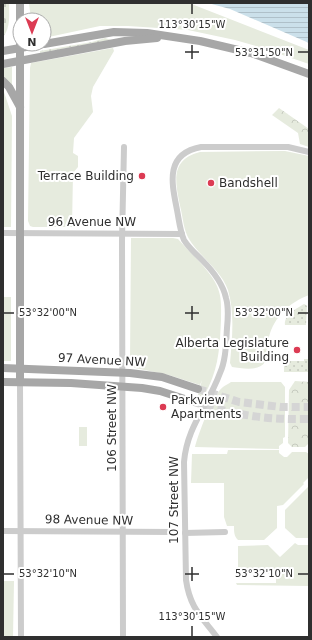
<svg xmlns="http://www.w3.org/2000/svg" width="312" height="640" font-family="'DejaVu Sans',sans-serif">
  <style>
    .grass { fill: url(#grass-dots) }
    .forest { fill: url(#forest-crowns) }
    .cemetery { fill: url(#cemetery-stones) }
    .park { fill: #e6ebde }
    .water { fill: url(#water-rules) }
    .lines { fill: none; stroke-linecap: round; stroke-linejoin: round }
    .major-tunnel { stroke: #d5d5d5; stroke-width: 8; stroke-dasharray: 8 4; stroke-linecap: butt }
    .minor { stroke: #ccc; stroke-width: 6 }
    .major { stroke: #a7a7a7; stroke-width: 8 }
    .ticks { fill: none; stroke: #2f2f2f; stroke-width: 1.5 }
    .poi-dot { fill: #dc3b53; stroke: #fff; stroke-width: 1.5 }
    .labels { text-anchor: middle; stroke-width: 4; stroke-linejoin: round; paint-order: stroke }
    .poi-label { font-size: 12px; fill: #2f2f2f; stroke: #fff; text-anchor: end }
    .street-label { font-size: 12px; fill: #2f2f2f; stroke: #fff }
    .ticks-label { font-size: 10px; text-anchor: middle; fill: #2f2f2f; stroke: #fff; stroke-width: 4; stroke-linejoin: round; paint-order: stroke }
  </style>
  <defs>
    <pattern id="grass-dots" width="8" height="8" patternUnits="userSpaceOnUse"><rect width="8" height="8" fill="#e6ebde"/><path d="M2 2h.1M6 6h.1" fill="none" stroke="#c6cabf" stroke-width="1.8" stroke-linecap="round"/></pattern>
    <pattern id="forest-crowns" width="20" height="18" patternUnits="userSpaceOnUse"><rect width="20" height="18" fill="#e6ebde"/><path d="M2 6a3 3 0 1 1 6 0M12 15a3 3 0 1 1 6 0" fill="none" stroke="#c6cabf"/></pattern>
    <pattern id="cemetery-stones" width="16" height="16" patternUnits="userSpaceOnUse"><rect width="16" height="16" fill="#e6ebde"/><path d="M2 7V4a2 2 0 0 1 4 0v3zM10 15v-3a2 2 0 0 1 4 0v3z" fill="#c6cabf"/></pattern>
    <pattern id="water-rules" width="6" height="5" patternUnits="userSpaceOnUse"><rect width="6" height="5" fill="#cbe0ea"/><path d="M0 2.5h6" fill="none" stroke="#afc0c9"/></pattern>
  </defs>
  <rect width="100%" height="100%" fill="#fff"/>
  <g class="grass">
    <path d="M 105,38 L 111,40 L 40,53 L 40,51 L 92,42 Z"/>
    <path d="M 304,304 L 306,305 L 307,306 L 306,325 L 285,325 C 283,316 297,308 304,304 Z"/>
    <path d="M 284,353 L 287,354 L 288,357 L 290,361 L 304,361 L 304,359 L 309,359 L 309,372 L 284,372 Z"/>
  </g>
  <g class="forest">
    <path d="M 279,108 L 309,129 L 309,147 L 300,144 L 298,133 L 272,115 Z"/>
    <path d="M 295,381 L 309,382 L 309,443 L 305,447 L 292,447 L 288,443 L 289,390 Z"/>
  </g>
  <path class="cemetery" d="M 3,3 L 9,3 C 9,15 11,27 3,37 Z"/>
  <g class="park">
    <path d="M 29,3 L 189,3 L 309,50 L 309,64 L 256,46 L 235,40 L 188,30 L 128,26 L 100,26 L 44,38 L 44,20 L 31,20 Z"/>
    <path d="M 113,48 L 114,51 L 93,87 L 91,96 L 93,112 L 74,138 L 73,153 L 78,156 L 78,167 L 73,173 L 72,227 L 33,227 L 30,226 L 28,221 L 30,68 L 31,63 Z"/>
    <path d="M 12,67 L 12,86 L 11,86 L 3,77 L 3,68 Z"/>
    <path d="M 3,89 L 12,116 L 11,227 L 3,227 Z"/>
    <path d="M 285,151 L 309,156 L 309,295 C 290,302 274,317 269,337 C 267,345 267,354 265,362 C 259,372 241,368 232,367 L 230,363 C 232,339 235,314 228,290 C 221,270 200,257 189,239 C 184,231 183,219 181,210 C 176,185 168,160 200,152 Z"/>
    <path d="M 131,238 L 173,238 L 178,239 C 190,253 210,270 217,286 C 222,297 221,308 221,320 C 220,343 219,365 209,386 C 206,393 201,400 197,407 L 195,406 L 202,380 L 200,385 L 169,375 L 135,368 L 130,363 Z"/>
    <rect x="3" y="297" width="8" height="64"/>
    <path d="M 231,382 L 281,382 L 285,387 L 285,437 L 283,438 L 283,443 L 279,446 L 279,449 L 195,447 C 198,435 213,394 223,387 C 225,385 229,384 231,382 Z"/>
    <rect x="79" y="427" width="8" height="19"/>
    <path d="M 228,450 L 279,450 L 279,453 L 284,457 L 287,457 L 292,452 L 306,452 L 309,454 L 309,477 L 303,483 L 304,484 L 283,505 L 277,506 L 277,528 L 264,540 L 238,540 C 234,536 234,532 234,526 L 227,526 L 224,517 L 224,483 L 191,483 L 192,454 L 227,454 Z"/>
    <path d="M 308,487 L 309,488 L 309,538 L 296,538 L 285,528 L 285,510 Z"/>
    <path d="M 295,543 L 298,545 L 309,545 L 309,586 L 237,585 L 236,583 L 276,583 L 276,574 L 248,574 L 248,572 L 238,572 L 238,546 L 268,545 L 280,557 Z"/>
    <path d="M 3,581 L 14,581 L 13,637 L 3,637 Z"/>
  </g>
  <path class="water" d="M 208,3 L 309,3 L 309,43 L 230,9 Z"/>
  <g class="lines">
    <g class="major-tunnel">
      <path d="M 198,389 L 239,402 L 281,407 L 309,407"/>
      <path d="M 194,402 C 234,415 267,420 309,419"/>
    </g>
    <g class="minor">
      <path d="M 3,233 L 182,234"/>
      <path d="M 20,382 L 21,637"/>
      <path d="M 3,531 L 174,532"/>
      <path d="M 185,533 L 225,532"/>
      <path d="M 123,637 L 122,240 L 124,147"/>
      <path d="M 217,637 C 201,616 190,608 186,580 L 184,462 C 187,426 208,406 220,373 C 226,360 226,343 227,328 C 228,318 229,308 226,298 C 223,284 213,271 202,260 C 196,254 189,248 184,240 C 180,231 179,220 177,210 C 172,184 164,154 201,147 L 288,147 L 309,152"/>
    </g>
    <g class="major">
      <path d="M 20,3 L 20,20"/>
      <path d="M 44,44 L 114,32 L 147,33 L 200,41 L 251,53 L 309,74"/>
      <path d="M 3,51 L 43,44"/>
      <path d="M 3,64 L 125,41 L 157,38"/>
      <path d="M 3,81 L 9,87 L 20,107"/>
      <path d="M 3,368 L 130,373 L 162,377 L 198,389"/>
      <path d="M 3,382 L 71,383 L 142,388 L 160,391 L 194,402"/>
      <path d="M 20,382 L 20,44"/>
    </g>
  </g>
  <path class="ticks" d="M 192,4 L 192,14M 192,45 L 192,59M 185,52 L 199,52M 298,52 L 308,52M 192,306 L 192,320M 4,313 L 14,313M 185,313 L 199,313M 298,313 L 308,313M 192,567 L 192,581M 4,574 L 14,574M 185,574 L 199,574M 298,574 L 308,574M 192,626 L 192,636"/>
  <g class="poi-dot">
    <circle cx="142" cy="176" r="4"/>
    <circle cx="211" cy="183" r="4"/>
    <circle cx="297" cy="350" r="4"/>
    <circle cx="163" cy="407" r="4"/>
  </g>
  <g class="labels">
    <g class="poi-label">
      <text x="134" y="180">Terrace Building</text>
      <text x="219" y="187" text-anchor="start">Bandshell</text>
      <text x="289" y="347">Alberta Legislature<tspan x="289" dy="14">Building</tspan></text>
      <text x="171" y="404" text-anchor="start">Parkview<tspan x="171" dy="14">Apartments</tspan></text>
    </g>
    <g class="street-label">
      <text x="92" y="226">96 Avenue NW</text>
      <text transform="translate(102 360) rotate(3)" y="4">97 Avenue NW</text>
      <text transform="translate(112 428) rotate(-90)" y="4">106 Street NW</text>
      <text transform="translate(174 500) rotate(-90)" y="4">107 Street NW</text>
      <text transform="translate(89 520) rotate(1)" y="4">98 Avenue NW</text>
    </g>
  </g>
  <g class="ticks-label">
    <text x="192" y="28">113°30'15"W</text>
    <text x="264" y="56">53°31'50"N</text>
    <text x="264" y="316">53°32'00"N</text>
    <text x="48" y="316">53°32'00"N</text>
    <text x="48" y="577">53°32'10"N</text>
    <text x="264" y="577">53°32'10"N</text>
    <text x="192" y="620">113°30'15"W</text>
  </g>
  <rect width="312" height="640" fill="none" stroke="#2f2f2f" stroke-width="8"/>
  <g transform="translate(32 32) rotate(180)"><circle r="19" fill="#ffffff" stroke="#acacac"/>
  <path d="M0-3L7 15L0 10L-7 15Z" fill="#dc3b53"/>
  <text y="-6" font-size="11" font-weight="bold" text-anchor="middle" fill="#2f2f2f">N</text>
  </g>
</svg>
